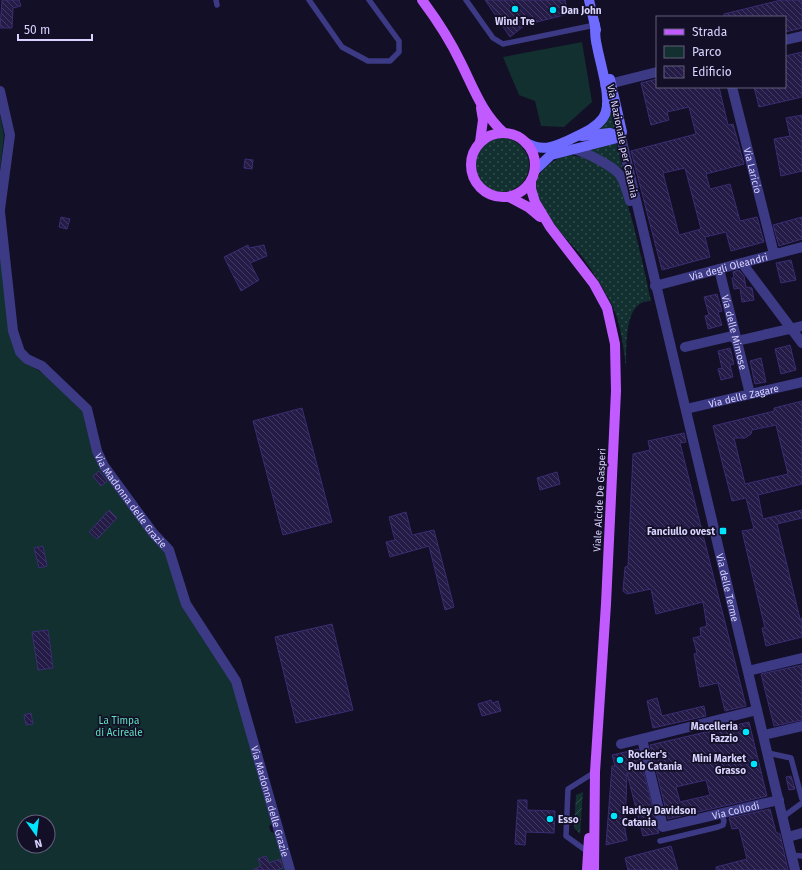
<svg xmlns="http://www.w3.org/2000/svg" width="802" height="870" font-family="'Fira Sans',sans-serif">
  <style>
    .grass { fill: url(#grass-dots) }
    .park { fill: #12302f; fill-rule: evenodd }
    .garden { fill: url(#garden-furrows) }
    .building { fill: url(#building-back-hatch); stroke: #3b2d73; fill-rule: evenodd }
    .lines { fill: none; stroke-linecap: round; stroke-linejoin: round }
    .service { stroke: #3d3a85; stroke-width: 5.5 }
    .minor { stroke: #3d3a85; stroke-width: 10 }
    .tertiary { stroke: #3d3a85; stroke-width: 10 }
    .secondary { stroke: #6f6bff; stroke-width: 10 }
    .primary { stroke: #c25bff; stroke-width: 10 }
    .poi-dot { fill: #00e5ff; stroke: #130f26; stroke-width: 1.5 }
    .labels { text-anchor: middle; stroke-width: 3.5; stroke-linejoin: round; paint-order: stroke }
    .poi-label { font-size: 10px; font-weight: bold; fill: #d9d4ff; stroke: #130f26; text-anchor: start }
    .street-label { font-size: 10px; fill: #d9d4ff; stroke: #130f26 }
    .park-label { font-size: 10px; fill: #5fe0c0; stroke: #130f26 }
  </style>
  <defs>
    <pattern id="grass-dots" width="8" height="8" patternUnits="userSpaceOnUse"><rect width="8" height="8" fill="#12302f"/><path d="M2 2h.1M6 6h.1" fill="none" stroke="#344d4e" stroke-width="1.8" stroke-linecap="round"/></pattern>
    <pattern id="garden-furrows" width="10" height="10" patternUnits="userSpaceOnUse"><rect width="10" height="10" fill="#12302f"/><path d="M-1 1l2-2M0 10L10 0M9 11l2-2" fill="none" stroke="#344d4e"/></pattern>
    <pattern id="building-back-hatch" width="6" height="6" patternUnits="userSpaceOnUse"><rect width="6" height="6" fill="#241b47"/><path d="M-1 5l2 2M0 0l6 6M5-1l2 2" fill="none" stroke="#433b63"/></pattern>
  </defs>
  <rect width="100%" height="100%" fill="#130f26"/>
  <g class="grass">
    <path d="M 613,111 L 617,125 L 612,129 L 595,130 Z"/>
    <circle cx="502" cy="165" r="27"/>
    <path d="M 616,142 L 623,169 L 587,150 Z"/>
    <path d="M 566,155 C 582,155 602,163 614,175 C 629,190 645,276 651,301 C 623,300 627,347 626,367 C 623,346 621,323 612,305 C 604,289 593,272 583,258 C 570,241 536,210 535,189 C 535,171 552,161 566,155 Z"/>
  </g>
  <g class="park">
    <path d="M 582,42 L 592,102 L 564,127 L 541,126 L 535,101 L 519,95 L 503,57 Z"/>
    <path d="M 0,115 L 4,135 L 0,171 Z"/>
    <path d="M 0,251 L 24,362 L 46,375 L 83,412 L 93,454 L 166,552 L 181,600 L 232,681 L 272,824 L 269,826 L 271,832 L 275,833 L 286,870 L 0,870 ZM 24,822 L 48,822 L 48,846 L 24,846 Z"/>
  </g>
  <path class="garden" d="M 583,792 L 580,834 L 574,828 L 576,795 Z"/>
  <g class="building">
    <path d="M 2,0 L 19,0 L 21,6 L 13,8 L 12,28 L 0,28 Z"/>
    <path d="M 485,0 L 565,0 L 568,14 L 525,25 L 510,37 Z"/>
    <path d="M 781,0 L 802,0 L 802,28 L 785,32 L 785,17 L 724,17 L 724,14 Z"/>
    <path d="M 802,52 L 802,97 L 759,107 L 754,87 L 785,87 L 785,56 Z"/>
    <path d="M 657,79 L 657,87 L 719,87 L 728,125 L 733,124 L 744,164 L 706,174 L 710,189 L 730,184 L 740,221 L 757,217 L 764,242 L 731,251 L 726,232 L 705,237 L 710,257 L 662,270 L 631,151 L 696,134 L 689,107 L 667,112 L 669,120 L 651,125 L 641,83 ZM 685,168 L 701,229 L 679,235 L 663,173 Z"/>
    <path d="M 802,115 L 802,171 L 781,176 L 774,139 L 790,136 L 786,118 Z"/>
    <path d="M 245,159 L 253,160 L 252,169 L 244,168 Z"/>
    <path d="M 61,217 L 70,219 L 67,229 L 59,227 Z"/>
    <path d="M 802,217 L 802,239 L 779,246 L 773,225 Z"/>
    <path d="M 248,245 L 249,248 L 264,245 L 267,256 L 250,263 L 259,280 L 241,291 L 224,257 Z"/>
    <path d="M 791,260 L 796,280 L 781,283 L 776,263 Z"/>
    <path d="M 739,270 L 744,276 L 746,287 L 752,288 L 754,300 L 742,302 L 740,288 L 734,289 L 732,278 L 734,277 L 733,272 Z"/>
    <path d="M 717,294 L 722,311 L 718,312 L 722,325 L 708,329 L 705,316 L 709,315 L 704,297 Z"/>
    <path d="M 790,345 L 796,370 L 781,374 L 775,349 Z"/>
    <path d="M 730,348 L 734,364 L 730,365 L 733,377 L 721,380 L 718,369 L 722,368 L 718,351 Z"/>
    <path d="M 761,358 L 766,382 L 755,384 L 750,361 Z"/>
    <path d="M 802,401 L 802,484 L 758,495 L 763,519 L 802,510 L 802,518 L 777,524 L 800,619 L 802,618 L 802,637 L 766,646 L 762,628 L 765,628 L 742,531 L 754,529 L 746,498 L 732,501 L 713,426 L 774,411 L 774,408 ZM 776,425 L 788,474 L 745,484 L 734,438 L 745,438 L 751,434 L 752,430 Z"/>
    <path d="M 302,408 L 332,522 L 283,535 L 253,421 Z"/>
    <path d="M 684,433 L 686,442 L 680,443 L 746,706 L 725,711 L 718,683 L 700,687 L 694,654 L 697,653 L 693,638 L 701,636 L 700,628 L 707,626 L 703,602 L 656,614 L 651,589 L 627,594 L 623,591 L 625,567 L 628,566 L 633,454 L 650,450 L 648,441 Z"/>
    <path d="M 99,471 L 107,481 L 101,486 L 93,476 Z"/>
    <path d="M 557,472 L 560,484 L 540,490 L 537,478 Z"/>
    <path d="M 109,510 L 117,518 L 97,539 L 89,532 Z"/>
    <path d="M 406,512 L 412,535 L 434,530 L 454,607 L 445,610 L 429,546 L 390,557 L 386,542 L 395,540 L 389,517 Z"/>
    <path d="M 43,546 L 47,566 L 39,568 L 34,548 Z"/>
    <path d="M 332,624 L 353,710 L 296,723 L 275,637 Z"/>
    <path d="M 48,630 L 53,668 L 38,670 L 32,632 Z"/>
    <path d="M 802,665 L 802,720 L 774,726 L 761,674 Z"/>
    <path d="M 657,698 L 662,716 L 704,706 L 706,716 L 653,728 L 647,701 Z"/>
    <path d="M 491,700 L 492,703 L 498,701 L 501,711 L 482,716 L 478,704 Z"/>
    <path d="M 31,713 L 33,724 L 26,725 L 24,715 Z"/>
    <path d="M 749,722 L 767,796 L 668,819 L 650,745 ZM 706,780 L 710,795 L 680,802 L 676,787 Z"/>
    <path d="M 638,749 L 659,833 L 643,836 L 627,773 L 625,830 L 627,840 L 606,845 L 612,766 L 615,766 L 612,755 Z"/>
    <path d="M 791,776 L 795,789 L 789,790 L 786,777 Z"/>
    <path d="M 518,800 L 527,800 L 527,810 L 555,811 L 554,833 L 526,832 L 525,845 L 515,844 Z"/>
    <path d="M 770,809 L 776,832 L 780,834 L 788,870 L 716,870 L 716,867 L 747,859 L 739,828 L 732,829 L 729,818 Z"/>
    <path d="M 671,846 L 678,870 L 628,870 L 625,858 Z"/>
    <path d="M 266,856 L 269,863 L 280,859 L 283,868 L 277,870 L 253,870 L 261,866 L 258,859 Z"/>
  </g>
  <g class="lines">
    <g class="service">
      <path d="M 216,0 L 217,5"/>
      <path d="M 309,0 L 342,47 L 368,61 L 390,61 L 399,52 L 399,41 L 369,0"/>
      <path d="M 466,0 L 493,38 L 503,44 L 595,25"/>
      <path d="M 768,753 L 791,758 L 802,799"/>
      <path d="M 783,817 L 802,803"/>
      <path d="M 660,841 L 718,827 L 723,825 L 724,821 L 721,813"/>
      <path d="M 588,852 L 566,836 L 568,789 L 595,772"/>
      <path d="M 792,855 L 802,856"/>
    </g>
    <g class="minor">
      <path d="M 785,40 L 802,36"/>
      <path d="M 605,85 L 657,72"/>
      <path id="s1" d="M 732,87 L 774,254"/>
      <path d="M 0,91 L 10,135 L 0,209"/>
      <path id="s2" d="M 0,212 L 13,331 L 20,352 L 27,359 L 42,366 L 87,409 L 97,451 L 104,466 L 153,533 L 169,550 L 186,604 L 236,681 L 290,870"/>
      <path d="M 742,263 L 802,343"/>
      <path id="s3" d="M 719,269 L 750,394"/>
      <path id="s4" d="M 655,286 L 802,247"/>
      <path d="M 685,347 L 732,336 L 737,341 L 802,326"/>
      <path id="s5" d="M 686,409 L 802,382"/>
      <path d="M 748,671 L 802,658"/>
      <path d="M 764,735 L 802,726"/>
      <path id="s6" d="M 642,739 L 663,827 L 779,800"/>
      <path d="M 621,744 L 757,710"/>
      <path d="M 788,837 L 802,833"/>
    </g>
    <g class="tertiary">
      <path id="s7" d="M 621,137 L 795,870"/>
      <path d="M 573,149 C 585,152 612,165 620,175 C 625,182 627,192 630,201"/>
    </g>
    <g class="secondary">
      <path d="M 589,0 L 596,30"/>
      <path d="M 610,79 L 622,132 L 621,137"/>
      <path d="M 582,136 L 610,133 L 619,136"/>
      <path d="M 526,143 C 543,152 553,147 569,140 C 581,134 595,129 603,118 C 614,103 600,64 597,46 C 595,39 595,32 595,25"/>
      <path d="M 535,170 L 551,155 L 621,137"/>
    </g>
    <g class="primary">
      <path d="M 422,0 C 437,20 450,40 461,63 C 474,89 482,113 504,133"/>
      <circle cx="503" cy="165" r="32"/>
      <path d="M 480,142 L 483,120 L 481,108"/>
      <path d="M 531,181 L 531,189 L 535,202 L 550,227 L 594,284 L 607,308 L 615,344 L 616,391 L 606,604 L 595,772 L 594,870"/>
      <path d="M 509,197 L 528,207 L 540,217"/>
      <path d="M 587,870 L 589,838"/>
    </g>
  </g>
  <g class="poi-dot">
    <circle cx="515" cy="9" r="4"/>
    <circle cx="553" cy="10" r="4"/>
    <rect x="719" y="527" width="8" height="8" rx="2"/>
    <circle cx="746" cy="732" r="4"/>
    <circle cx="620" cy="760" r="4"/>
    <circle cx="754" cy="764" r="4"/>
    <circle cx="614" cy="816" r="4"/>
    <circle cx="550" cy="819" r="4"/>
  </g>
  <g class="labels">
    <g class="poi-label">
      <text x="561" y="14">Dan John</text>
      <text x="515" y="25" text-anchor="middle">Wind Tre</text>
      <text x="715" y="535" text-anchor="end">Fanciullo ovest</text>
      <text x="738" y="730" text-anchor="end">Macelleria<tspan x="738" dy="12">Fazzio</tspan></text>
      <text x="628" y="758">Rocker's<tspan x="628" dy="12">Pub Catania</tspan></text>
      <text x="746" y="762" text-anchor="end">Mini Market<tspan x="746" dy="12">Grasso</tspan></text>
      <text x="622" y="814">Harley Davidson<tspan x="622" dy="12">Catania</tspan></text>
      <text x="558" y="823">Esso</text>
    </g>
    <g class="street-label">
      <text transform="translate(623 141) rotate(78)" y="4">Via Nazionale per Catania</text>
      <text dy="4" stroke="none"><textPath href="#s1" startOffset="86">Via Laricio</textPath></text>
      <text dy="4" stroke="none"><textPath href="#s4" startOffset="76">Via degli Oleandri</textPath></text>
      <text dy="4" stroke="none"><textPath href="#s3" startOffset="65">Via delle Mimose</textPath></text>
      <text dy="4" stroke="none"><textPath href="#s5" startOffset="59">Via delle Zagare</textPath></text>
      <text dy="4" stroke="none"><textPath href="#s2" startOffset="334">Via Madonna delle Grazie</textPath></text>
      <text transform="translate(599 500) rotate(-87)" y="4">Viale Alcide De Gasperi</text>
      <text dy="4" stroke="none"><textPath href="#s7" startOffset="463">Via delle Terme</textPath></text>
      <text dy="4" stroke="none"><textPath href="#s2" startOffset="670">Via Madonna delle Grazie</textPath></text>
      <text dy="4" stroke="none"><textPath href="#s6" startOffset="165">Via Collodi</textPath></text>
    </g>
    <g class="park-label">
      <text x="119" y="724">La Timpa<tspan x="119" dy="12">di Acireale</tspan></text>
    </g>
  </g>
  <rect x="656" y="16" width="130" height="72" fill="#130f26" stroke="#625e7d"/>
  <rect x="664" y="29" width="20" height="6" fill="#c25bff" stroke="#625e7d"/>
  <text x="692" y="36" font-size="12" fill="#d9d4ff">Strada</text>
  <rect x="664" y="46" width="20" height="12" fill="#12302f" stroke="#625e7d"/>
  <text x="692" y="56" font-size="12" fill="#d9d4ff">Parco</text>
  <rect x="664" y="66" width="20" height="12" fill="url(#building-back-hatch)" stroke="#625e7d"/>
  <text x="692" y="76" font-size="12" fill="#d9d4ff">Edificio</text>
  <g transform="translate(36 834) rotate(166)"><circle r="19" fill="#130f26" stroke="#625e7d"/>
  <path d="M0-3L7 15L0 10L-7 15Z" fill="#00e5ff"/>
  <text y="-6" font-size="11" font-weight="bold" text-anchor="middle" fill="#d9d4ff">N</text>
  </g>
  <path d="M18 34v6h74v-6" fill="none" stroke="#d9d4ff" stroke-width="2"/>
  <text x="24" y="34" font-size="12" fill="#d9d4ff" stroke="#130f26" stroke-width="3" paint-order="stroke">50 m</text>
</svg>
